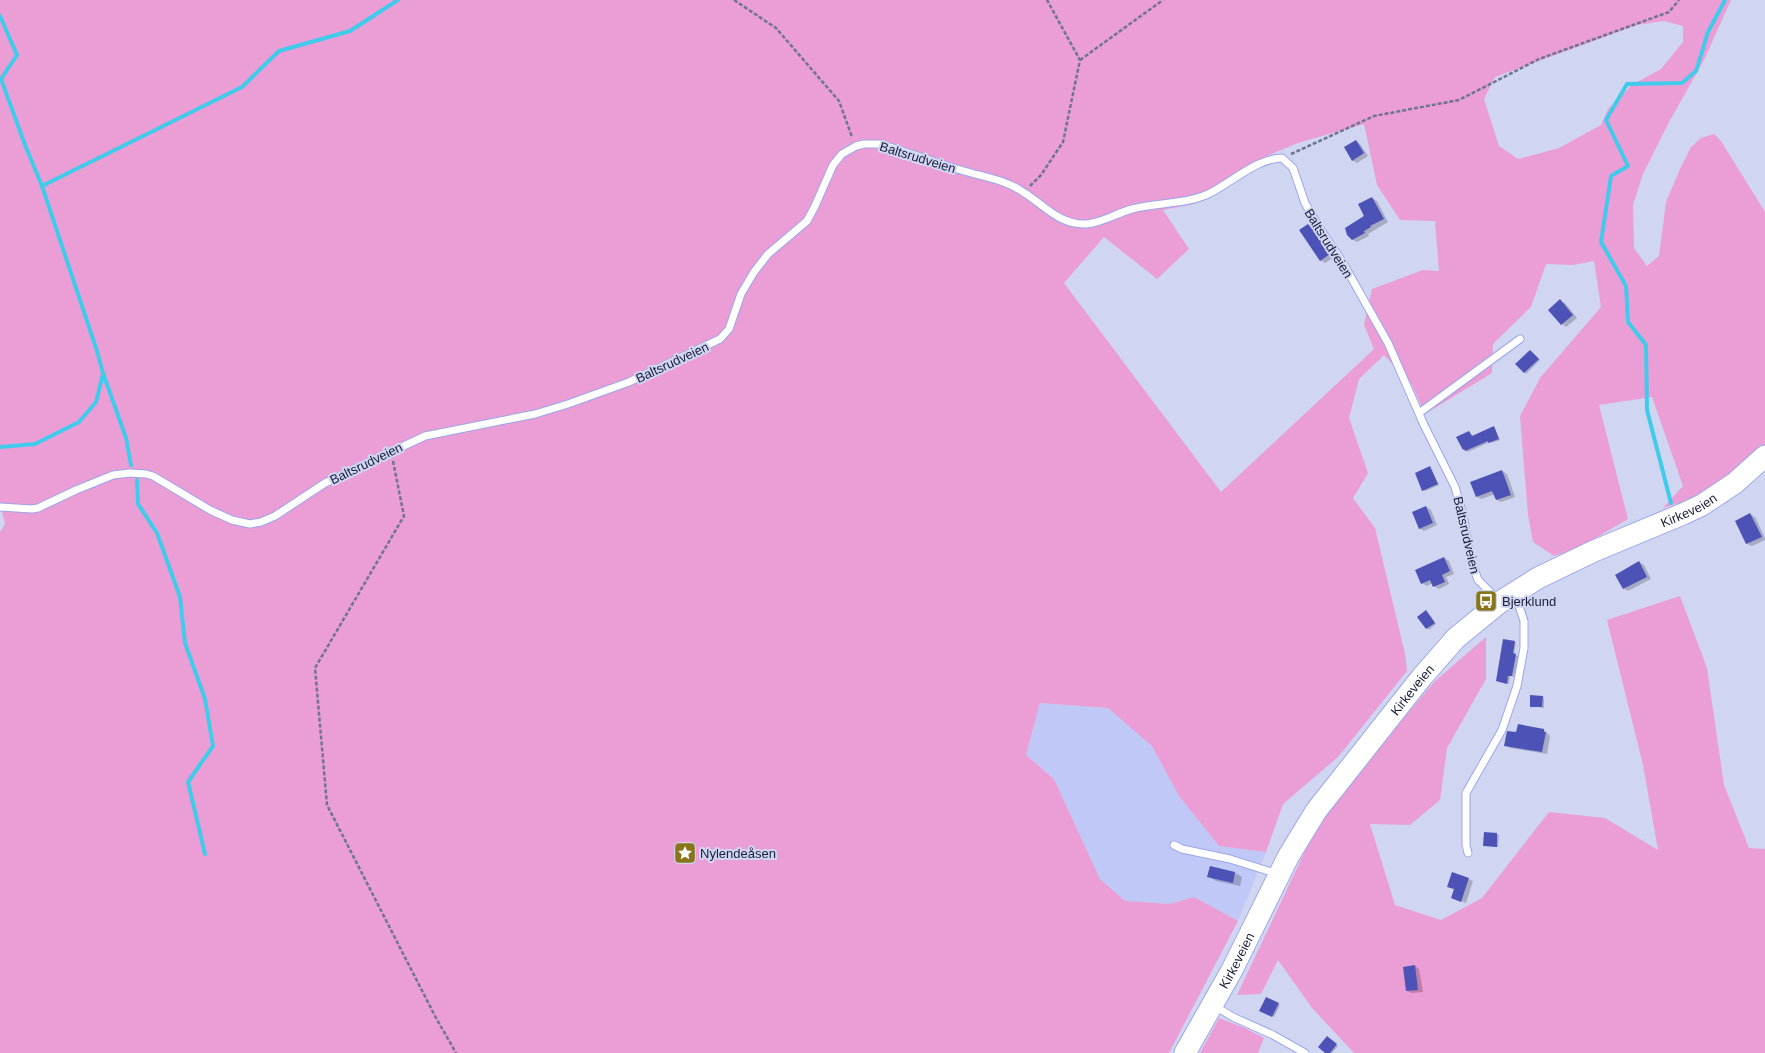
<svg xmlns="http://www.w3.org/2000/svg" width="1765" height="1053" font-family="Helvetica,sans-serif">
  <style>
    .built { fill: #bfc8f6 }
    .green { fill: #eb9dd6; fill-rule: evenodd }
    .shadow { fill: #0003 }
    .lines { fill: none; stroke-linecap: round; stroke-linejoin: round }
    .stream { stroke: #40cbea; stroke-width: 4 }
    .building { fill: #4d53b6 }
    .service-casing { stroke: #9ba6e9; stroke-width: 9 }
    .secondary-casing { stroke: #9ba6e9; stroke-width: 23 }
    .path { stroke: #6f748f; stroke-width: 2.5; stroke-dasharray: 4 2; stroke-linecap: butt }
    .service { stroke: #fff; stroke-width: 7 }
    .secondary { stroke: #fff; stroke-width: 21 }
    .labels { text-anchor: middle; stroke-width: 4; stroke-linejoin: round; paint-order: stroke }
    .street-label { font-size: 13px; fill: #1a1d37; stroke: #d0d6f2 }
    .poi-label { font-size: 13px; fill: #1a1d37; stroke: #d0d6f2; text-anchor: start }
  </style>
  <rect width="100%" height="100%" fill="#d0d6f2"/>
  <path class="built" d="M 1040,703 L 1108,708 L 1152,746 L 1179,796 L 1219,846 L 1266,852 L 1238,921 L 1194,897 L 1170,904 L 1125,901 L 1100,879 L 1054,779 L 1026,755 Z"/>
  <g class="green">
    <path d="M 0,0 L 1731,0 L 1704,60 L 1668,124 L 1643,174 L 1633,205 L 1634,248 L 1647,266 L 1659,256 L 1666,202 L 1680,169 L 1691,147 L 1701,138 L 1714,134 L 1721,141 L 1765,212 L 1765,445 L 1735,474 L 1696,498 L 1663,508 L 1683,486 L 1652,397 L 1599,405 L 1628,519 L 1577,549 L 1554,556 L 1533,542 L 1528,515 L 1520,416 L 1540,378 L 1601,307 L 1594,261 L 1573,265 L 1546,264 L 1531,307 L 1493,344 L 1492,373 L 1425,414 L 1412,385 L 1384,355 L 1359,379 L 1349,418 L 1368,473 L 1353,498 L 1375,528 L 1405,654 L 1407,671 L 1338,757 L 1283,804 L 1266,852 L 1219,846 L 1179,796 L 1152,746 L 1108,708 L 1040,703 L 1026,755 L 1054,779 L 1100,879 L 1125,901 L 1170,904 L 1194,897 L 1238,921 L 1169,1053 L 0,1053 L 0,532 L 5,524 L 0,502 ZM 1664,21 L 1683,26 L 1683,42 L 1661,69 L 1632,85 L 1608,109 L 1601,125 L 1559,148 L 1518,159 L 1499,146 L 1484,99 L 1495,77 L 1637,25 ZM 1364,124 L 1377,185 L 1400,220 L 1435,221 L 1439,271 L 1423,270 L 1372,289 L 1364,325 L 1374,349 L 1221,492 L 1064,283 L 1104,237 L 1157,279 L 1189,249 L 1163,210 L 1194,204 L 1231,185 L 1252,171 L 1269,155 L 1298,143 Z"/>
    <path d="M 1680,596 L 1707,668 L 1724,785 L 1749,848 L 1765,849 L 1765,1053 L 1354,1053 L 1312,1008 L 1278,960 L 1261,994 L 1237,995 L 1315,830 L 1366,763 L 1435,681 L 1486,637 L 1486,679 L 1447,748 L 1440,800 L 1410,825 L 1370,824 L 1395,905 L 1441,920 L 1482,898 L 1549,812 L 1605,818 L 1658,850 L 1643,765 L 1607,620 Z"/>
    <path d="M 1219,1018 L 1245,1028 L 1264,1038 L 1258,1053 L 1200,1053 Z"/>
  </g>
  <g class="shadow">
    <path d="M 1356,141 L 1360,144 L 1368,156 L 1357,163 L 1352,160 Z"/>
    <path d="M 1372,198 L 1377,201 L 1388,222 L 1368,234 L 1369,236 L 1357,242 L 1352,239 Z"/>
    <path d="M 1309,225 L 1318,232 L 1334,257 L 1325,263 L 1320,260 Z"/>
    <path d="M 1560,301 L 1565,303 L 1577,318 L 1566,327 L 1562,324 Z"/>
    <path d="M 1531,351 L 1540,360 L 1526,374 L 1525,372 Z"/>
    <path d="M 1494,427 L 1500,440 L 1491,443 L 1490,442 L 1468,452 L 1463,449 L 1469,432 L 1473,436 Z"/>
    <path d="M 1430,468 L 1439,485 L 1425,491 L 1423,490 Z"/>
    <path d="M 1502,471 L 1507,474 L 1515,497 L 1501,502 L 1497,500 L 1495,494 L 1482,499 L 1477,497 Z"/>
    <path d="M 1426,507 L 1431,510 L 1437,525 L 1424,531 L 1419,528 Z"/>
    <path d="M 1750,514 L 1755,517 L 1765,538 L 1765,540 L 1752,546 L 1747,544 L 1736,521 Z"/>
    <path d="M 1444,558 L 1449,561 L 1454,574 L 1446,577 L 1449,584 L 1439,589 L 1434,586 L 1433,583 L 1427,586 L 1422,583 Z"/>
    <path d="M 1639,562 L 1644,565 L 1651,579 L 1628,591 L 1623,588 Z"/>
    <path d="M 1428,613 L 1436,624 L 1429,630 L 1418,617 Z"/>
    <path d="M 1514,642 L 1516,643 L 1514,655 L 1518,656 L 1514,677 L 1510,676 L 1509,684 L 1499,682 L 1497,681 Z"/>
    <path d="M 1542,697 L 1544,698 L 1544,708 L 1531,706 Z"/>
    <path d="M 1544,730 L 1550,736 L 1547,754 L 1510,748 L 1506,745 Z"/>
    <path d="M 1484,833 L 1499,835 L 1498,847 L 1484,845 Z"/>
    <path d="M 1210,867 L 1235,873 L 1242,877 L 1240,886 L 1216,881 L 1209,877 Z"/>
    <path d="M 1452,873 L 1473,881 L 1466,903 L 1452,898 L 1455,890 L 1448,886 Z"/>
    <path d="M 1415,966 L 1419,969 L 1423,992 L 1412,993 L 1407,991 Z"/>
    <path d="M 1266,998 L 1280,1005 L 1274,1017 L 1261,1010 Z"/>
    <path d="M 1329,1039 L 1338,1046 L 1332,1053 L 1327,1053 Z"/>
  </g>
  <g class="lines">
    <g class="stream">
      <path d="M 0,16 L 17,55 L 1,79 L 25,145 L 42,186 L 97,351 L 103,373 L 126,438 L 131,465"/>
      <path d="M 42,186 L 242,87 L 279,51 L 350,31 L 398,0"/>
      <path d="M 0,447 L 35,444 L 79,422 L 96,402 L 103,374"/>
      <path d="M 137,480 L 138,504 L 157,533 L 180,597 L 185,643 L 205,699 L 213,746 L 188,782 L 205,854"/>
      <path d="M 1671,503 L 1647,410 L 1646,345 L 1628,322 L 1626,286 L 1601,242 L 1611,176 L 1628,166 L 1606,120 L 1627,84 L 1682,83 L 1696,71 L 1708,32 L 1725,0"/>
    </g>
  </g>
  <g class="building">
    <path d="M 1356,140 L 1364,153 L 1352,161 L 1344,147 Z"/>
    <path d="M 1372,197 L 1384,219 L 1370,226 L 1371,227 L 1364,231 L 1365,233 L 1352,240 L 1347,235 L 1345,228 L 1364,216 L 1358,204 Z"/>
    <path d="M 1308,224 L 1312,229 L 1314,228 L 1330,254 L 1320,261 L 1299,230 Z"/>
    <path d="M 1560,299 L 1573,315 L 1561,325 L 1548,310 Z"/>
    <path d="M 1530,350 L 1539,359 L 1524,373 L 1515,364 Z"/>
    <path d="M 1494,426 L 1499,439 L 1488,443 L 1488,441 L 1465,451 L 1464,449 L 1463,450 L 1456,437 L 1469,431 L 1472,436 Z"/>
    <path d="M 1430,466 L 1438,484 L 1422,491 L 1415,473 Z"/>
    <path d="M 1502,470 L 1511,495 L 1496,500 L 1492,491 L 1476,497 L 1470,482 Z"/>
    <path d="M 1426,506 L 1433,523 L 1419,529 L 1412,512 Z"/>
    <path d="M 1750,513 L 1762,537 L 1746,544 L 1735,521 Z"/>
    <path d="M 1444,557 L 1450,571 L 1442,575 L 1445,582 L 1433,587 L 1430,580 L 1421,584 L 1415,570 Z"/>
    <path d="M 1639,561 L 1647,577 L 1623,589 L 1615,575 Z"/>
    <path d="M 1426,610 L 1435,623 L 1426,629 L 1417,617 Z"/>
    <path d="M 1503,639 L 1515,641 L 1513,653 L 1516,654 L 1512,676 L 1508,676 L 1507,684 L 1496,681 Z"/>
    <path d="M 1530,695 L 1543,696 L 1542,707 L 1530,707 Z"/>
    <path d="M 1518,724 L 1544,729 L 1544,732 L 1546,732 L 1542,752 L 1504,746 L 1507,731 L 1516,732 Z"/>
    <path d="M 1484,832 L 1497,833 L 1497,847 L 1483,846 Z"/>
    <path d="M 1210,866 L 1235,872 L 1233,883 L 1207,877 Z"/>
    <path d="M 1452,872 L 1469,878 L 1461,902 L 1451,898 L 1454,889 L 1447,887 Z"/>
    <path d="M 1415,965 L 1418,990 L 1406,991 L 1403,967 Z"/>
    <path d="M 1266,997 L 1279,1003 L 1272,1017 L 1259,1011 Z"/>
    <path d="M 1327,1036 L 1337,1044 L 1330,1053 L 1325,1053 L 1318,1047 Z"/>
  </g>
  <g class="lines">
    <g class="service-casing">
      <g id="service">
        <path d="M 1419,413 L 1520,339"/>
        <path d="M 0,507 L 32,509 L 38,508 L 76,490 L 113,475 L 130,473 L 146,474 L 153,476 L 210,510 L 232,520 L 250,524 L 261,522 L 275,516 L 325,483 L 425,436 L 535,414 L 568,404 L 629,382 L 720,339 L 729,329 L 741,294 L 754,272 L 768,254 L 807,221 L 815,206 L 833,165 L 842,154 L 856,146 L 864,144 L 880,144 C 908,152 935,163 964,171 C 984,177 1006,180 1023,192 C 1044,205 1059,225 1086,224 C 1102,223 1117,213 1132,209 C 1157,202 1182,205 1206,195 C 1229,185 1256,158 1282,158 L 1293,168 L 1305,203 L 1317,224 L 1343,263 L 1388,343 L 1424,425 L 1455,487 L 1463,515 L 1471,560 L 1478,580 L 1498,600"/>
        <path d="M 1174,845 L 1182,849 L 1230,859 L 1278,874"/>
        <path d="M 1468,853 L 1466,845 L 1466,793 L 1502,730 L 1517,686 L 1524,648 L 1524,621 L 1515,594"/>
        <path d="M 1213,1005 L 1233,1017 L 1273,1035 L 1305,1053"/>
      </g>
    </g>
    <g class="secondary-casing">
      <g id="secondary">
        <path id="s1" d="M 1185,1053 L 1232,970 L 1288,857 L 1316,811 L 1421,678 L 1456,638 L 1500,602 L 1538,578 L 1594,551 L 1683,514 L 1702,505 L 1735,483 L 1765,456"/>
      </g>
    </g>
    <g class="path">
      <path d="M 734,0 L 776,28 L 839,101 L 852,137"/>
      <path d="M 1080,60 L 1163,0"/>
      <path d="M 1291,154 L 1374,116 L 1459,100 L 1539,59 L 1669,12 L 1679,0"/>
      <path d="M 1030,186 L 1041,175 L 1063,142 L 1080,60 L 1047,0"/>
      <path d="M 393,461 L 404,516 L 315,668 L 327,805 L 435,1016 L 456,1053"/>
    </g>
    <use href="#service" class="service"/>
    <use href="#secondary" class="secondary"/>
  </g>
  <defs>
    <g id="bus-square" transform="scale(1.15)"><rect x="-9" y="-9" width="18" height="18" rx="4" fill="#897519" stroke="#d0d6f2"/><path d="M-5-6H5V4H4V6H2V4H-2V6H-4V4H-5ZM-3.5-4V0h7V-4ZM-3.5 1.2v1.5H-2V1.2ZM2 1.2v1.5H3.5V1.2Z" fill="#fff"/></g>
    <g id="sight-square" transform="scale(1.15)"><rect x="-9" y="-9" width="18" height="18" rx="4" fill="#897519" stroke="#d0d6f2"/><path d="M0-6L1.8-2.2L6-1.7L2.9 1.2L3.7 5.4L0 3.3L-3.7 5.4L-2.9 1.2L-6-1.7L-1.8-2.2Z" fill="#fff"/></g>
  </defs>
  <g fill-rule="evenodd">
    <use href="#bus-square" x="1486" y="601"/>
    <use href="#sight-square" x="685" y="853"/>
  </g>
  <g class="labels">
    <g class="street-label">
      <text transform="translate(918 157) rotate(17)" y="5">Baltsrudveien</text>
      <text transform="translate(1329 243) rotate(58)" y="5">Baltsrudveien</text>
      <text transform="translate(672 362) rotate(-25)" y="5">Baltsrudveien</text>
      <text transform="translate(366 463) rotate(-26)" y="5">Baltsrudveien</text>
      <text dy="5" stroke="none"><textPath href="#s1" startOffset="765">Kirkeveien</textPath></text>
      <text transform="translate(1467 535) rotate(77)" y="5">Baltsrudveien</text>
      <text dy="5" stroke="none"><textPath href="#s1" startOffset="430">Kirkeveien</textPath></text>
      <text dy="5" stroke="none"><textPath href="#s1" startOffset="106">Kirkeveien</textPath></text>
    </g>
    <g class="poi-label">
      <text x="1502" y="606">Bjerklund</text>
      <text x="700" y="858">Nylendeåsen</text>
    </g>
  </g>
</svg>
